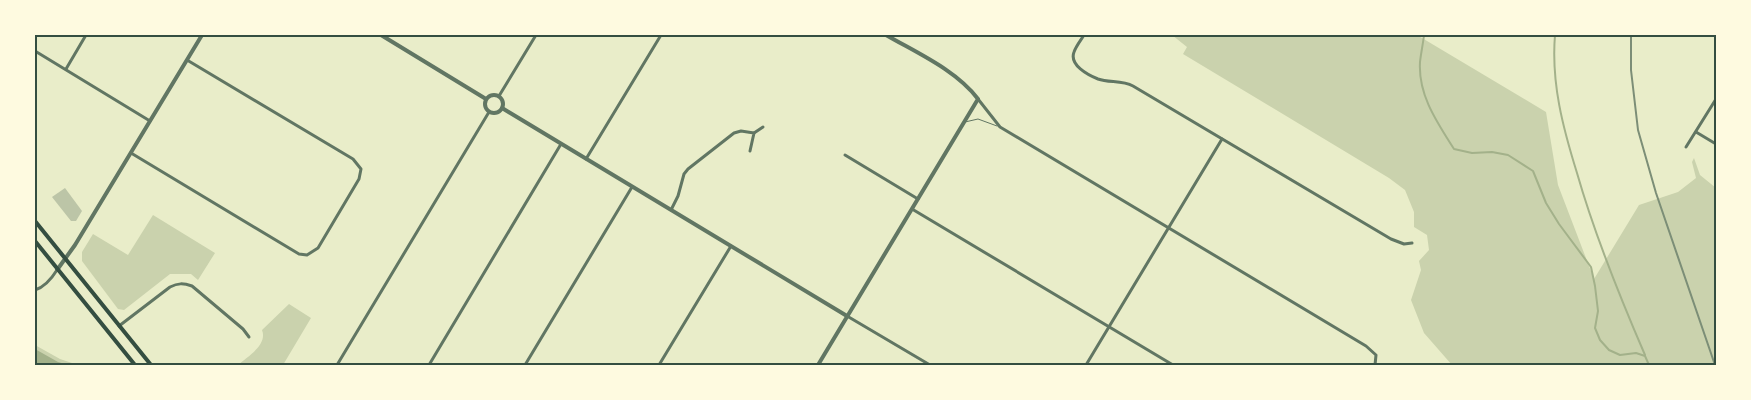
<svg xmlns="http://www.w3.org/2000/svg" width="1751" height="400" font-family="Inter,sans-serif">
  <style>
    .green { fill: #cad2ad }
    .water { fill: #a3b18a }
    .lines { fill: none; stroke-linecap: round; stroke-linejoin: round }
    .stream { stroke: #a3b18a; stroke-width: 2 }
    .building { fill: #bcc5a7 }
    .service { stroke: #617663; stroke-width: 1 }
    .minor { stroke: #617663; stroke-width: 3 }
    .tertiary { stroke: #617663; stroke-width: 4 }
    .secondary { stroke: #344e41; stroke-width: 4 }
    .rail { stroke: #7c8e77; stroke-width: 2 }
    .neatline { fill: none; stroke: #344e41; stroke-width: 2 }
  </style>
  <rect width="100%" height="100%" fill="#e9edc9"/>
  <g class="green">
    <path d="M 1172,35 L 1417,35 L 1546,112 L 1558,185 L 1594,279 L 1639,205 L 1678,192 L 1696,178 L 1692,162 L 1694,158 L 1700,175 L 1716,188 L 1716,365 L 1452,365 L 1424,333 L 1411,300 L 1421,270 L 1419,261 L 1429,250 L 1427,235 L 1414,227 L 1414,212 L 1405,190 L 1389,178 L 1183,54 L 1187,47 Z"/>
    <path d="M 153,215 L 215,253 L 198,280 L 191,274 L 170,274 L 124,310 L 118,309 L 82,261 L 82,252 L 93,234 L 128,255 Z"/>
    <path d="M 289,304 L 311,318 L 283,365 L 238,365 C 247,357 268,345 262,330 Z"/>
    <path d="M 35,345 L 60,359 L 78,365 L 35,365 Z"/>
  </g>
  <path class="water" d="M 35,349 L 58,362 L 69,365 L 35,365 Z"/>
  <g class="lines">
    <g class="stream">
      <path d="M 1424,35 C 1423,44 1421,53 1420,62 C 1418,95 1437,122 1454,149 L 1472,153 L 1492,152 L 1508,155 L 1533,171 L 1546,203 L 1559,224 L 1591,267 L 1595,286 L 1598,311 L 1595,328 L 1600,340 L 1609,350 L 1620,355 L 1636,353 L 1645,356 L 1649,365"/>
      <path d="M 1555,35 C 1551,83 1563,128 1577,173 C 1595,236 1619,295 1645,355"/>
    </g>
  </g>
  <path class="building" d="M 65,188 L 82,211 L 76,221 L 71,221 L 52,197 Z"/>
  <g class="lines">
    <path class="service" d="M 965,122 L 978,119 L 997,126"/>
    <g class="minor">
      <path d="M 1084,35 C 1081,40 1076,46 1074,52 C 1069,65 1088,75 1098,79 C 1109,83 1122,80 1133,86 L 1391,239 L 1404,244 L 1412,243"/>
      <path d="M 35,51 L 150,121"/>
      <path d="M 66,69 L 86,35"/>
      <path d="M 499,96 L 536,35"/>
      <path d="M 978,99 L 1000,127 L 1366,346 L 1376,355 L 1375,365"/>
      <path d="M 1696,132 L 1716,144"/>
      <path d="M 754,133 L 763,127"/>
      <path d="M 1686,147 L 1716,99"/>
      <path d="M 131,153 L 299,254 L 307,255 L 318,248 L 359,179 L 361,169 L 353,159 L 187,60"/>
      <path d="M 845,155 L 918,199"/>
      <path d="M 586,159 L 661,35"/>
      <path d="M 912,209 L 1173,365"/>
      <path d="M 671,210 L 678,196 L 684,174 L 688,169 L 734,133 L 741,131 L 754,133 L 750,151"/>
      <path d="M 35,290 C 45,287 52,278 57,270"/>
      <path d="M 847,316 L 930,365"/>
      <path d="M 119,326 L 170,287 C 178,283 183,283 192,286 L 243,329 L 249,337"/>
      <path d="M 337,365 L 489,112"/>
      <path d="M 429,365 L 561,144"/>
      <path d="M 525,365 L 632,187"/>
      <path d="M 659,365 L 731,246"/>
      <path d="M 1086,365 L 1222,139"/>
    </g>
    <g class="tertiary">
      <path d="M 381,35 L 486,99"/>
      <circle cx="494" cy="104" r="9"/>
      <path d="M 502,108 L 847,316"/>
      <path d="M 57,270 L 75,245 L 202,35"/>
      <path d="M 818,365 L 978,99 C 956,70 917,53 886,35"/>
    </g>
    <g class="secondary">
      <path d="M 35,221 L 151,365"/>
      <path d="M 35,241 L 135,365"/>
    </g>
    <path class="rail" d="M 1631,35 L 1631,70 L 1638,130 L 1656,193 L 1715,365"/>
  </g>
  <rect width="1751" height="400" fill="none" stroke="#fefae0" stroke-width="72"/>
  <rect x="36" y="36" width="1679" height="328" class="neatline"/>
</svg>
